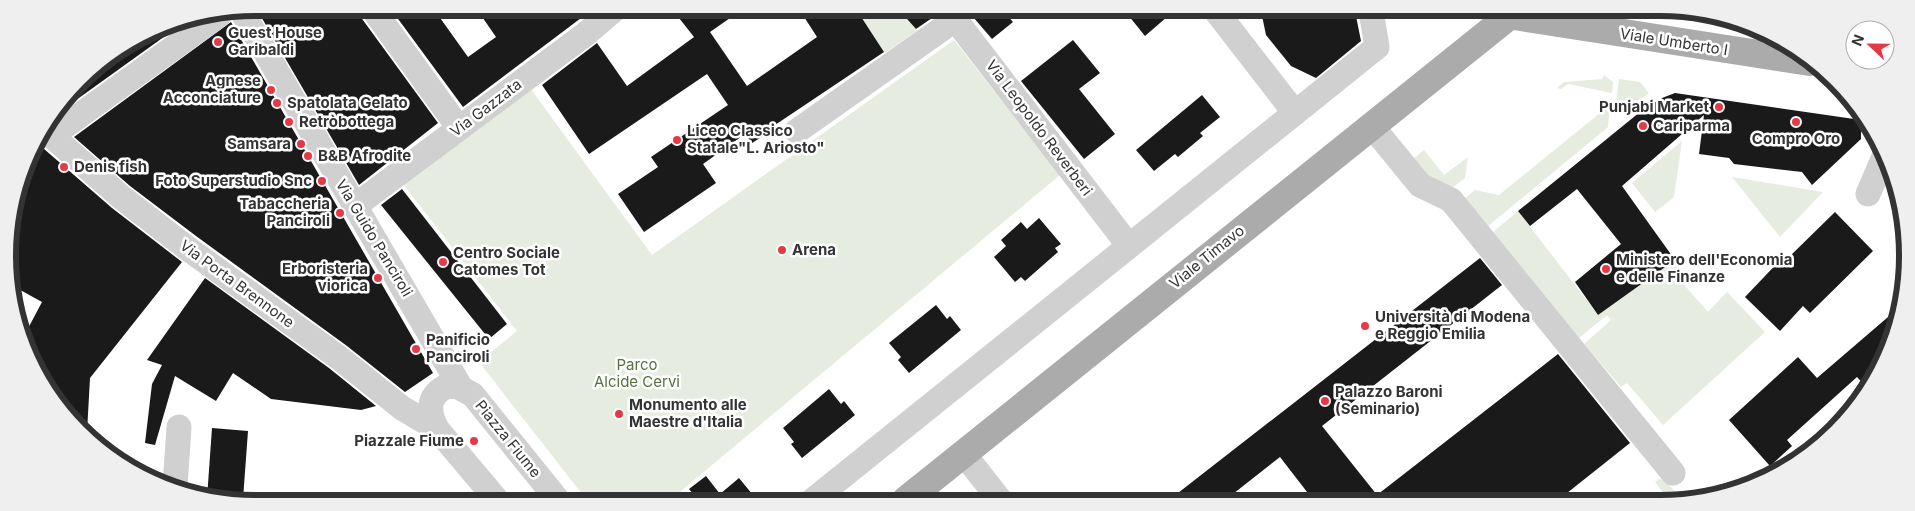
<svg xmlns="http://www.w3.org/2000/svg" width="1915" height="511" font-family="Inter,sans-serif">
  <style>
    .green { fill: #e6ecdf }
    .building { fill: #1a1a1a }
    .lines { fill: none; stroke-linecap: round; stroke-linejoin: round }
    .minor { stroke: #d0d0d0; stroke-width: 25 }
    .major { stroke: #ababab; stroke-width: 28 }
    .poi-dot { fill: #e63946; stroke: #fff; stroke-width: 2 }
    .labels { text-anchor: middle; stroke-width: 5; stroke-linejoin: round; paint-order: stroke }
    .poi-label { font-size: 15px; font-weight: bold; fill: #333; stroke: #fff; text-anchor: start }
    .street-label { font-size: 15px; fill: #333; stroke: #fff }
    .park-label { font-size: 15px; fill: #56703f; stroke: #fff }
    .rim { fill: none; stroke: #333; stroke-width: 6 }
  </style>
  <rect width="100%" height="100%" fill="#fff"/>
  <g class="green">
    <path d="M 856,9 L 899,10 L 917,31 L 885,53 Z"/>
    <path d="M 954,40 L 1060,175 L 670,500 L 586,499 L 479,362 L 517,331 L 403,184 L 530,88 L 652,255 Z"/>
    <path d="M 1604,75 L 1613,82 L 1612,93 L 1568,84 L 1561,89 L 1557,88 L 1564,82 L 1602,79 Z"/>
    <path d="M 1619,79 L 1640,82 L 1649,93 L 1625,112 L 1616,102 Z"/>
    <path d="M 1610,105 L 1608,127 L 1487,227 L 1464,199 L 1475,190 L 1499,195 Z"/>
    <path d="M 1682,141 L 1674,197 L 1655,212 L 1632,183 Z"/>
    <path d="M 1424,150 L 1444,175 L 1468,157 L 1465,178 L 1453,187 L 1427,177 L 1412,160 Z"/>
    <path d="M 1732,177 L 1823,192 L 1780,237 Z"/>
    <path d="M 1518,211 L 1598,315 L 1675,260 L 1680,265 L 1672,271 L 1708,312 L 1727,292 L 1765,332 L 1663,425 L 1627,383 L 1621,387 L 1584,344 L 1611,320 L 1607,315 L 1579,338 L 1492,233 Z"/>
    <path d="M 1659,479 L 1665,480 L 1683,501 L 1657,501 L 1665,495 L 1655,482 Z"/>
  </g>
  <g class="building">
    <path d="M 256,8 L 358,8 L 360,16 L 438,123 L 359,185 Z"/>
    <path d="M 390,8 L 433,8 L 468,57 L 496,37 L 476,8 L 593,9 L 463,107 Z"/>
    <path d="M 672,9 L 743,9 L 710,32 L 747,86 L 817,37 L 799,9 L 856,9 L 884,52 L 775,125 L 776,128 L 752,143 L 745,134 L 703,164 L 716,183 L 644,232 L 618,194 L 658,167 L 651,157 L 728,105 L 707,74 L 589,154 L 542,85 L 597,43 L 627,86 L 694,37 Z"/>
    <path d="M 899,10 L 934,10 L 935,16 L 916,29 Z"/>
    <path d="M 967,10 L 1002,10 L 1013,22 L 992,39 Z"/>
    <path d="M 1124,10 L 1175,10 L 1145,36 Z"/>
    <path d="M 1261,11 L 1355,11 L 1361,41 L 1316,78 L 1291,66 L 1266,35 Z"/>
    <path d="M 186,21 L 58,113 L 92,69 L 161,26 Z"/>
    <path d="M 231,22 L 433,373 L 405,392 L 347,346 L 196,236 L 130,186 L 74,137 Z"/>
    <path d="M 1073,40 L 1100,73 L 1079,89 L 1115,134 L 1084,159 L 1021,81 Z"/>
    <path d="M 1675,93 L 1861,120 L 1861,139 L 1812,185 L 1802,172 L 1734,164 L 1729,158 L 1699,154 L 1704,115 L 1622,186 L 1675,260 L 1598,315 L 1575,282 L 1621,244 L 1577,189 L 1530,226 L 1518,211 L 1640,112 L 1662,98 Z"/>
    <path d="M 1202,95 L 1220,117 L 1200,133 L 1203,136 L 1178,157 L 1175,154 L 1154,171 L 1136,150 Z"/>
    <path d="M 36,142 L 112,208 L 182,262 L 90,378 L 87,432 L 59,406 L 24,336 L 42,302 L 13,286 L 8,239 L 33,146 Z"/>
    <path d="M 402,189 L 507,324 L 489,339 L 381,205 Z"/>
    <path d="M 1835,212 L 1873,251 L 1810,313 L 1803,306 L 1780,331 L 1745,297 L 1783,257 L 1786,260 Z"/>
    <path d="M 1039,218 L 1061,244 L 1055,248 L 1058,252 L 1025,281 L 1021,277 L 1015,282 L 994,257 L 1006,246 L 1001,240 L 1021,222 L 1027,229 Z"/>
    <path d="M 1480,258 L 1502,285 L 1322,426 L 1377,495 L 1558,354 L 1630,443 L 1557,501 L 1314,501 L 1280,457 L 1224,501 L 1169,500 Z"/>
    <path d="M 205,278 L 329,368 L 376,406 L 361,410 L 271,399 L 233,373 L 216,401 L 175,376 L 155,445 L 145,443 L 152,384 L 162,365 L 147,360 Z"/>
    <path d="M 936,305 L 947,319 L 950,316 L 961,330 L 909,373 L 898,360 L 901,357 L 889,343 Z"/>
    <path d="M 1902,305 L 1882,365 L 1866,387 L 1857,377 L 1787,440 L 1792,446 L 1770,466 L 1729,420 L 1798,357 L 1817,378 Z"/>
    <path d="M 829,389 L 841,404 L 844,401 L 855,415 L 802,458 L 791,444 L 794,442 L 783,428 Z"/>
    <path d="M 212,428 L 248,431 L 243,499 L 207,498 Z"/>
    <path d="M 706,476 L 720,494 L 739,478 L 757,500 L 698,500 L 689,489 Z"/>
  </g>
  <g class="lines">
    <g class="minor">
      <path d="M 372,8 L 459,128"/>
      <path d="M 241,10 L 461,388"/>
      <path d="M 948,10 L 1129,246"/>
      <path d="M 1216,11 L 1295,113"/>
      <path d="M 1371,125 L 1420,185 L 1451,200 L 1673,473"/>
      <path d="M 45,130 L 121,197 L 187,248 L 338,357 L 402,408 L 437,429"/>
      <path d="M 797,131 L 956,19"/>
      <path d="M 51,136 L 219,15"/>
      <path d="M 1868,194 L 1883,159"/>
      <path d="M 355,206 L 587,33 L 615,9"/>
      <path d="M 963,453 L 1000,500"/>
      <path d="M 175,486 L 179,427"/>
      <path d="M 496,499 L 437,429 C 428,412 427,397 445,387 L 457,386 L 473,395 L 557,499"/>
      <path d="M 813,500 L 1377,47 L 1371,11"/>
    </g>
    <g class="major">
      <path d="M 1508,15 L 1810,62"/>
      <path d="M 906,500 L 1514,12"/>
    </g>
  </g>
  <g class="poi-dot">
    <circle cx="218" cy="42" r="5"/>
    <circle cx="271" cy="90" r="5"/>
    <circle cx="277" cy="103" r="5"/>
    <circle cx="1719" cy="107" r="5"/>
    <circle cx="289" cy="122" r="5"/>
    <circle cx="1796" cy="122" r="5"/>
    <circle cx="1643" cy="126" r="5"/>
    <circle cx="677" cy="140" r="5"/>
    <circle cx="301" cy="144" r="5"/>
    <circle cx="308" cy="156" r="5"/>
    <circle cx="64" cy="167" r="5"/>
    <circle cx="322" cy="181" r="5"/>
    <circle cx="340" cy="213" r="5"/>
    <circle cx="782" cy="250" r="5"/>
    <circle cx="443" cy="262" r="5"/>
    <circle cx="1606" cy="269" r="5"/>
    <circle cx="378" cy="278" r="5"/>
    <circle cx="1365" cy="326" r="5"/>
    <circle cx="416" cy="349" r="5"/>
    <circle cx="1325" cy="401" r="5"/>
    <circle cx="619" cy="414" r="5"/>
    <circle cx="474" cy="441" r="5"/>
  </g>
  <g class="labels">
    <g class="poi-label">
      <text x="228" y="38">Guest House<tspan x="228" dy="17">Garibaldi</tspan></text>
      <text x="261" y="86" text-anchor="end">Agnese<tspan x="261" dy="17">Acconciature</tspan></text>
      <text x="287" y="108">Spatolata Gelato</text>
      <text x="1709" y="112" text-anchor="end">Punjabi Market</text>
      <text x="299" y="127">Retròbottega</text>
      <text x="1653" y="131">Cariparma</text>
      <text x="687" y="136">Liceo Classico<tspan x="687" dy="17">Statale"L. Ariosto"</tspan></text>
      <text x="1796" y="144" text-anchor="middle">Compro Oro</text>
      <text x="291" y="149" text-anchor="end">Samsara</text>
      <text x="318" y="161">B&amp;B Afrodite</text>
      <text x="74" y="172">Denis fish</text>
      <text x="312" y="186" text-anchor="end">Foto Superstudio Snc</text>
      <text x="330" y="209" text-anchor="end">Tabaccheria<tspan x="330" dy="17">Panciroli</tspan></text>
      <text x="792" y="255">Arena</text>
      <text x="453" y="258">Centro Sociale<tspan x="453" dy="17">Catomes Tot</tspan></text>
      <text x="1616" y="265">Ministero dell'Economia<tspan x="1616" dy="17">e delle Finanze</tspan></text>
      <text x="368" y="274" text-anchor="end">Erboristeria<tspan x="368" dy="17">viorica</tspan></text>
      <text x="1375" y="322">Università di Modena<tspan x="1375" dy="17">e Reggio Emilia</tspan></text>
      <text x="426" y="345">Panificio<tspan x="426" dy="17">Panciroli</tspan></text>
      <text x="1335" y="397">Palazzo Baroni<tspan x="1335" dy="17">(Seminario)</tspan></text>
      <text x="629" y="410">Monumento alle<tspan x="629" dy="17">Maestre d'Italia</tspan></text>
      <text x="464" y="446" text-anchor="end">Piazzale Fiume</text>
    </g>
    <g class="street-label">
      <text transform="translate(1674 42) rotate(9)" y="5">Viale Umberto I</text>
      <text transform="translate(486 108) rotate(-37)" y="5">Via Gazzata</text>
      <text transform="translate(1039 128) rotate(53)" y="5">Via Leopoldo Reverberi</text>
      <text transform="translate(374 238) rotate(59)" y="5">Via Guido Panciroli</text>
      <text transform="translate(1207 257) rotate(-39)" y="5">Viale Timavo</text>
      <text transform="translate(237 284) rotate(36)" y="5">Via Porta Brennone</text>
      <text transform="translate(508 439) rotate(51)" y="5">Piazza Fiume</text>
    </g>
    <g class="park-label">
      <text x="637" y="370">Parco<tspan x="637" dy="17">Alcide Cervi</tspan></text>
    </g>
  </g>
  <path d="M0 0H1915V511H0ZM255 16H1660A239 239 0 0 1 1899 255V256A239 239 0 0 1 1660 495H255A239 239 0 0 1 16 256V255A239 239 0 0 1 255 16Z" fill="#efefef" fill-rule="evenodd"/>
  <path class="rim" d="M255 16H1660A239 239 0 0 1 1899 255V256A239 239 0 0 1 1660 495H255A239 239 0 0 1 16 256V255A239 239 0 0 1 255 16Z"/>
  <g transform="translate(1870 45) rotate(292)"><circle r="24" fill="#ffffff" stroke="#adadad"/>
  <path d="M0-4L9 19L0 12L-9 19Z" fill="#e63946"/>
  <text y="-8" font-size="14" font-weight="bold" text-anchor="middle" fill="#333333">N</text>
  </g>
</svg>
